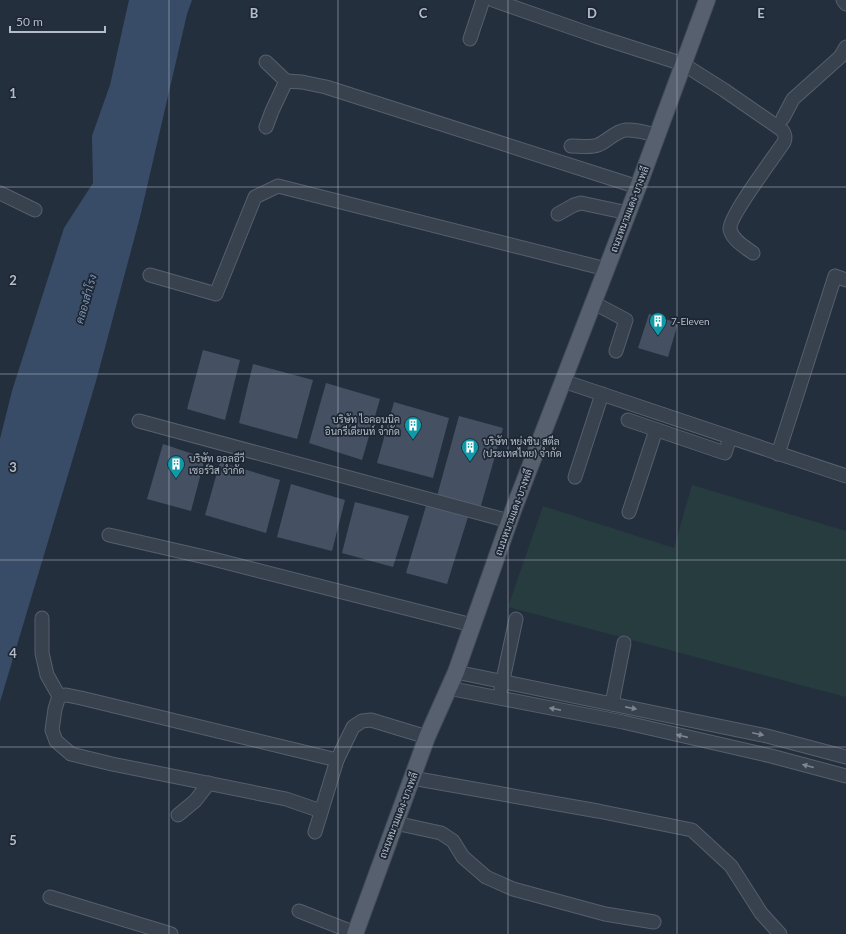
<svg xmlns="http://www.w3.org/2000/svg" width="846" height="934" font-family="Lato,Sarabun,sans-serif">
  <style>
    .green { fill: #263c3f }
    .water { fill: #394c67 }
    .building { fill: #455162 }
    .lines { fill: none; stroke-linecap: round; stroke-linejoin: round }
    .minor-casing { stroke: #565f6c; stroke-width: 15 }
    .major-casing { stroke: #414a57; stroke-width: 18 }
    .minor { stroke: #38414e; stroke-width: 13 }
    .major { stroke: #56606e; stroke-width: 16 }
    .oneway { fill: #7c8592 }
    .grid { fill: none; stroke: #b4bcc9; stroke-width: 1; stroke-opacity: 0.55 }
    .labels { text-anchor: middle; stroke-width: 3.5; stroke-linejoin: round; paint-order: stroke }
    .street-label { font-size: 10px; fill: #b4bcc9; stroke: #1d2633 }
    .poi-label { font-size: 10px; fill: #b4bcc9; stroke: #1d2633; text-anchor: start }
    .water-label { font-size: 11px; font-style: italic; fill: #7c92b1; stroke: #1d2633 }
    .grid-label { font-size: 13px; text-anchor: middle; font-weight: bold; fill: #b4bcc9; stroke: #1d2633; stroke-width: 3.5; stroke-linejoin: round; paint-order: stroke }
  </style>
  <rect width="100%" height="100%" fill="#242f3e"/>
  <path class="green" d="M 692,485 L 846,531 L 846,697 L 508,607 L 543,506 L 674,548 Z"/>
  <path class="water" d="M 129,0 L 192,0 L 187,14 L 140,217 L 96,381 L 0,702 L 0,439 L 12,391 L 64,228 L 93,183 L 92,136 L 110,85 Z"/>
  <g class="building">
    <path d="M 649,314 L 678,323 L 668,357 L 638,348 Z"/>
    <path d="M 203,350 L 240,360 L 225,420 L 187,409 Z"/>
    <path d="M 253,364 L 313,380 L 297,439 L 239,423 Z"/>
    <path d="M 326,383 L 380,399 L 362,460 L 309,443 Z"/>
    <path d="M 394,402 L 449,418 L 433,478 L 377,463 Z"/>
    <path d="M 459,416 L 503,428 L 480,509 L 437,496 Z"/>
    <path d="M 163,444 L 205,458 L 191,511 L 147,499 Z"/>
    <path d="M 220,462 L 280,480 L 266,533 L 205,515 Z"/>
    <path d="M 291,484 L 345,500 L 332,551 L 277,537 Z"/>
    <path d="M 355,502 L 409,516 L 393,567 L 342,553 Z"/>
    <path d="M 426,506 L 468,517 L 447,584 L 406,573 Z"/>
  </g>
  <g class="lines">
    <g class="minor-casing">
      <g id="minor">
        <path d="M 493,0 L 596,36 L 683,64 L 724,90 L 782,130 C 785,134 786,137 784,142 C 775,156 729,216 730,229 C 732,240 745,247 753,253"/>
        <path d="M 843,0 L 846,4"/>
        <path d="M 470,39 L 483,0"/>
        <path d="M 266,62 L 286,81"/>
        <path d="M 783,118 L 793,99 L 840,57 L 846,47"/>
        <path d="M 266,127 L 272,111 L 286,81 L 302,82 L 326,87 L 638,187"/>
        <path d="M 571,146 C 580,146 590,148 598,145 C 608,141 615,131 626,130 C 636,129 646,133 656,135"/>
        <path d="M 0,193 L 35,210"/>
        <path d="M 558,214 L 574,205 L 581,203 L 628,213"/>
        <path d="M 150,275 L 216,294 L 255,197 L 278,186 L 606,269"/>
        <path d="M 594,303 L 626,320 L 616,351"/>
        <path d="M 563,381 L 846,476"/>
        <path d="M 628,420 L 725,453 L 730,438"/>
        <path d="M 139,421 L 509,521"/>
        <path d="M 778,454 L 835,276 L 846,280"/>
        <path d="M 575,477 L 602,394"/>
        <path d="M 629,512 L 656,430"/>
        <path d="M 109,535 L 209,558 L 472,625"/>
        <path d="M 42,618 L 42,653 L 47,675 L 59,696"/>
        <path d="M 456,672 L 767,736 L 846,757"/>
        <path d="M 448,688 L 623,722 L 771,756 L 846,776"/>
        <path d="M 501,689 L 516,619"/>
        <path d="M 612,704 L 624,643"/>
        <path d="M 412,778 L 598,811 L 692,830 L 731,866 L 761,913 L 780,934"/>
        <path d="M 321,811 L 286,799 L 112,764 L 71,754 L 56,741 L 52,730 L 55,709 L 59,696 L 66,695 L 81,698 L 337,760"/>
        <path d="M 178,815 L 195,801 L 209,783"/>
        <path d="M 395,823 L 441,833 L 453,841 L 463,857 L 486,877 L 513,889 L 605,914 L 654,922"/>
        <path d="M 315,832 L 337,760 L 353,727 L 362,721 L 371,720 L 427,737"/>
        <path d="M 50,897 L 171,934"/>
        <path d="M 299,911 L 355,933"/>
      </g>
    </g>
    <g class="major-casing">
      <path id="major" d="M 355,934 L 427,737 L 456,672 L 514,508 L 638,187 L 707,0"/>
    </g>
    <use href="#minor" class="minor"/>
    <use href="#major" class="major"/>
  </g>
  <defs><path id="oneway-solid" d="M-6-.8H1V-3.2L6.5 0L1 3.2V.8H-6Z"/></defs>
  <g class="oneway">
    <use href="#oneway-solid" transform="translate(631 708) rotate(11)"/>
    <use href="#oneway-solid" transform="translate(555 709) rotate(-169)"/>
    <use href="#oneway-solid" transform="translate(758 734) rotate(12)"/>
    <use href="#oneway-solid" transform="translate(682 736) rotate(-167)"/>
    <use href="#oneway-solid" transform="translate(808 766) rotate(-165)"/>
  </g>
  <path class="grid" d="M 169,0 L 169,934M 338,0 L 338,934M 508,0 L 508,934M 677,0 L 677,934M 0,187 L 846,187M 0,374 L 846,374M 0,560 L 846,560M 0,747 L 846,747"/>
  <defs>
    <g id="building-pin" transform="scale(0.9)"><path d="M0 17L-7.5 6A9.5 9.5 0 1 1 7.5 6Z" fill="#0f9aa8" stroke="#1d2633"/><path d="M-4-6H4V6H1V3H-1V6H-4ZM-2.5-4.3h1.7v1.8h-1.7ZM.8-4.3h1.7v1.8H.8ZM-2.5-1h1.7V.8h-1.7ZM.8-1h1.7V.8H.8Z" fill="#fff"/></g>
  </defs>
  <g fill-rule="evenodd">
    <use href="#building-pin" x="658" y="321"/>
    <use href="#building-pin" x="413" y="425"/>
    <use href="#building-pin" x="470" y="447"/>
    <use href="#building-pin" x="176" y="464"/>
  </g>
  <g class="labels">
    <g class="street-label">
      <text transform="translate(629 209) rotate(-69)" y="4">ถนนหนามแดง-บางพลี</text>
      <text transform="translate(513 512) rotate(-70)" y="4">ถนนหนามแดง-บางพลี</text>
      <text transform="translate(398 815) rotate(-69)" y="4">ถนนหนามแดง-บางพลี</text>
    </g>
    <g class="poi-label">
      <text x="671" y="325">7-Eleven</text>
      <text x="400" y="423" text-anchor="end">บริษัท ไอคอนนิค<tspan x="400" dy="12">อินกรีเดียนท์ จำกัด</tspan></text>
      <text x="483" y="445">บริษัท หย่งซิน สตีล<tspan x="483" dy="12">(ประเทศไทย) จํากัด</tspan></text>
      <text x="189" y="462">บริษัท ออลอีวี<tspan x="189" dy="12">เซอร์วิส จำกัด</tspan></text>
    </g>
    <g class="water-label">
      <text transform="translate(86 299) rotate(-74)" y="4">คลองสำโรง</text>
    </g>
  </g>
  <g class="grid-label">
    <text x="254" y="18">B</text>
    <text x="423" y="18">C</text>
    <text x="592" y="18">D</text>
    <text x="761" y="18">E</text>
    <text x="13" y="98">1</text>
    <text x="13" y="285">2</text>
    <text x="13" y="472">3</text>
    <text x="13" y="658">4</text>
    <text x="13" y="845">5</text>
  </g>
  <path d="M10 26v6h95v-6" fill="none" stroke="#b4bcc9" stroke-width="2"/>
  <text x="16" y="26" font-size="12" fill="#b4bcc9" stroke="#1d2633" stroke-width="3" paint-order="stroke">50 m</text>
</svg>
